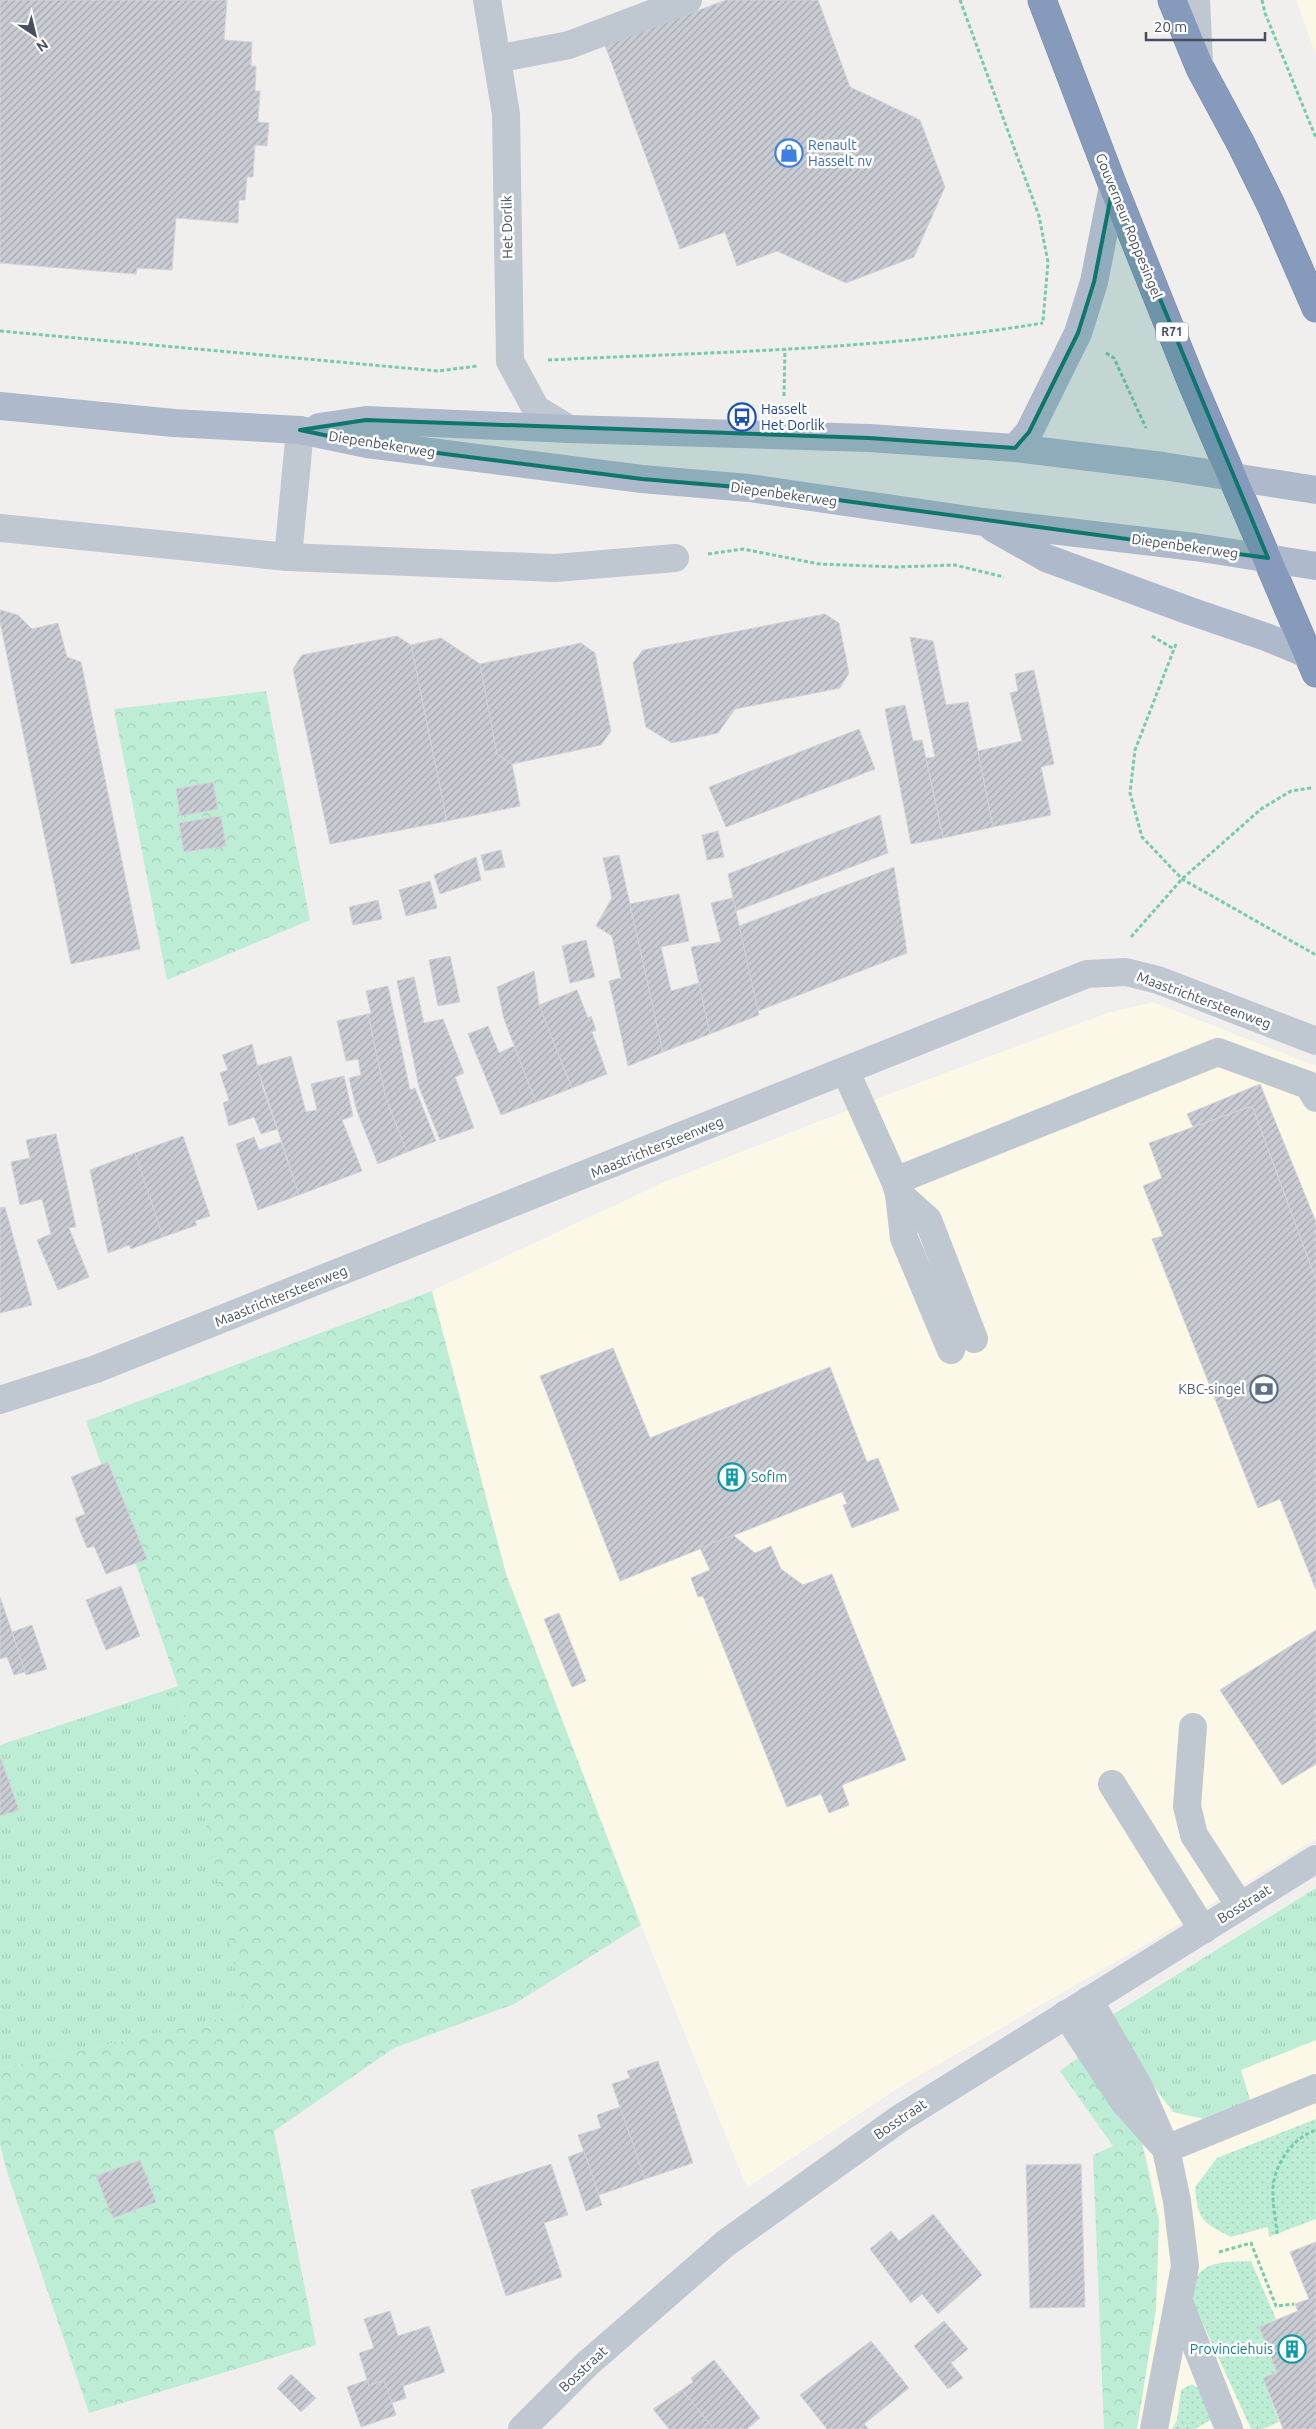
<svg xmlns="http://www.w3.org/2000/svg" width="1316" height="2429" font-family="Ubuntu,sans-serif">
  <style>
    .commercial { fill: #fbf8e7 }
    .grass { fill: url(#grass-tufts) }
    .forest { fill: url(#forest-crowns) }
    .garden { fill: url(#garden-dots) }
    .building { fill: url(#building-hatch); stroke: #d2d3d9 }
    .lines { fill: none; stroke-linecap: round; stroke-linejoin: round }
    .highway-casing { stroke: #7286a8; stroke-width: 29 }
    .path { stroke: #76cbaa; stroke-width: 3; stroke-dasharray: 4 2.5; stroke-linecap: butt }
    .minor { stroke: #bfc7d0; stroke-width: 28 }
    .major { stroke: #aebacc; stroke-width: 28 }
    .highway { stroke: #869bbc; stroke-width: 28 }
    .marked { fill: #0f766e; fill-opacity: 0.2; stroke: #0f766e; stroke-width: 4; stroke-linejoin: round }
    .labels { text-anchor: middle; stroke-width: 5; stroke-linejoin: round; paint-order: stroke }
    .shield { fill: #fff; stroke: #7e848c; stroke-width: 1 }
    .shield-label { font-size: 12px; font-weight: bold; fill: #464f5b }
    .shop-label { font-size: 14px; fill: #366cbe; stroke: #fff; text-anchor: start }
    .street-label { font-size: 14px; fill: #464f5b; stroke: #fff }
    .transit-label { font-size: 14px; fill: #164399; stroke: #fff; text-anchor: start }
    .service-label { font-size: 14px; fill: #4e5e75; stroke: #fff; text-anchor: end }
    .culture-label { font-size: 14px; fill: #0d838f; stroke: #fff; text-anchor: start }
  </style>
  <defs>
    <pattern id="grass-tufts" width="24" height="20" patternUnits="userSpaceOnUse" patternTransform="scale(1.25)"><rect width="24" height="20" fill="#bdeed5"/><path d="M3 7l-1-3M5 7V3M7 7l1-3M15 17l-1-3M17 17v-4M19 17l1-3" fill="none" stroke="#a4ceb9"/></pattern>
    <pattern id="forest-crowns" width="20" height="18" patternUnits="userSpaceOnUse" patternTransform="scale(1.25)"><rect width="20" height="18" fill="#bdeed5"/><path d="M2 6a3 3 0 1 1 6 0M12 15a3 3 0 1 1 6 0" fill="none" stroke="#a4ceb9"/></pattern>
    <pattern id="garden-dots" width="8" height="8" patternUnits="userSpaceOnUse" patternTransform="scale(1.25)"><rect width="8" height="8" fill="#bdeed5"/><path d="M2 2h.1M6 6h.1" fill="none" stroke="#a4ceb9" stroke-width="1.8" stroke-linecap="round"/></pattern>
    <pattern id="building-hatch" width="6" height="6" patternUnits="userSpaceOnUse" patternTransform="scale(1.25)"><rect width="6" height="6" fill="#caccd4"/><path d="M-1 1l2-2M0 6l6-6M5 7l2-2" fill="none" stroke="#a6a8af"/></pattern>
  </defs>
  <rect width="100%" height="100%" fill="#f1eeee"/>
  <g class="commercial">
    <path d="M 1296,0 L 1316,0 L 1316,55 Z"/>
    <path d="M 1153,1002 L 1316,1066 L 1316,1839 L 1165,1933 L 903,2085 L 747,2188 L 641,1925 L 506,1574 L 432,1291 L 664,1182 L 910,1086 L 1110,1012 Z"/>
    <path d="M 1316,1888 L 1316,2429 L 1137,2429 L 1156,2309 L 1159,2220 L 1150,2170 L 1110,2015 Z"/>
  </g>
  <g class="grass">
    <path d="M 178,1686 L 245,2013 L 0,2069 L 0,1745 Z"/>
    <path d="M 1316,1888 L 1316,2040 L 1241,2070 L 1250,2100 L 1204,2119 L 1173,2112 L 1137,2064 L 1110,2016 Z"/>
  </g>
  <g class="forest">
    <path d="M 266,691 L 310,920 L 167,980 L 114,709 Z"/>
    <path d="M 432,1291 L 506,1574 L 641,1925 L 514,2004 L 394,2048 L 274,2131 L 316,2345 L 89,2413 L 8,2175 L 0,2145 L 0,2069 L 244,2013 L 178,1686 L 86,1421 Z"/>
    <path d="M 1084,2053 L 1142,2143 L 1159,2221 L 1156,2309 L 1137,2429 L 1104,2429 L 1093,2155 L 1113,2146 L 1060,2071 Z"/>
  </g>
  <g class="garden">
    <path d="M 1316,2119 L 1316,2219 L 1269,2237 L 1268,2227 L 1231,2237 C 1202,2222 1198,2221 1195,2187 L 1217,2158 Z"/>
    <path d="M 1251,2261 L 1276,2319 L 1259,2327 L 1277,2372 L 1263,2378 L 1279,2422 L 1263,2429 L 1251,2429 L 1190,2295 C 1195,2260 1222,2262 1251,2261 Z"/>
    <path d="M 1192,2384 L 1200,2389 L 1213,2419 L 1195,2429 L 1172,2429 L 1177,2420 L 1181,2390 Z"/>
  </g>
  <g class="building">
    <path d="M 0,0 L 227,0 L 224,40 L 252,42 L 251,66 L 256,66 L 255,91 L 260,91 L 258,122 L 269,123 L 267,146 L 255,145 L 253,177 L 247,177 L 245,200 L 239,200 L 238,223 L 176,218 L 172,270 L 137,268 L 136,274 L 0,263 Z"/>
    <path d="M 726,0 L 818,0 L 850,87 L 920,120 L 945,187 L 914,257 L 846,283 L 777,251 L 737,266 L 725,232 L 680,249 L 605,45 Z"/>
    <path d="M 0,610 L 18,615 L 32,629 L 58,623 L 67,657 L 81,662 L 140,949 L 71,964 L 0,622 Z"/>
    <path d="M 825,614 L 839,623 L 849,673 L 840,688 L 735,709 L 718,733 L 672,743 L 646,727 L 633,663 L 643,650 Z"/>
    <path d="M 397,636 L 411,645 L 447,821 L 330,844 L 293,669 L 302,655 Z"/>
    <path d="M 910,637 L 933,641 L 946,705 L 968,702 L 993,827 L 943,838 L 926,758 L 935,757 Z"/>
    <path d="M 441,638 L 480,664 L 497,754 L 512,764 L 520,806 L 447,821 L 411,645 Z"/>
    <path d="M 581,643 L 595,653 L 611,731 L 601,745 L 512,764 L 497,754 L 480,664 Z"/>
    <path d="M 1034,670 L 1054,764 L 1041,767 L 1051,815 L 993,827 L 978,751 L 1022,741 L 1010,693 L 1018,691 L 1015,674 Z"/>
    <path d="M 905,705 L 913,741 L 922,740 L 943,838 L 911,844 L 885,709 Z"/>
    <path d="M 859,729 L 875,769 L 726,827 L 709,787 Z"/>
    <path d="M 213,782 L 218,809 L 180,816 L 176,789 Z"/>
    <path d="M 880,815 L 888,853 L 736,911 L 728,874 Z"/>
    <path d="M 221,816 L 226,846 L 184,852 L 179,823 Z"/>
    <path d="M 718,831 L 724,857 L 707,860 L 702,835 Z"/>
    <path d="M 501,850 L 505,867 L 485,871 L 481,855 Z"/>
    <path d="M 619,855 L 663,1052 L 628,1066 L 609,981 L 621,978 L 612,936 L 596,926 L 612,898 L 603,858 Z"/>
    <path d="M 476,857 L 481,880 L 440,894 L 434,875 Z"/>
    <path d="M 894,867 L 907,953 L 758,1011 L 739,926 Z"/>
    <path d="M 430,881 L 437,908 L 406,916 L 399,890 Z"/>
    <path d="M 679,894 L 689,941 L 661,947 L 671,991 L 699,983 L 710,1034 L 663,1052 L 630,904 Z"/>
    <path d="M 733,898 L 759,1015 L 710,1034 L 691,947 L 721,942 L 711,903 Z"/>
    <path d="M 378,900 L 382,919 L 353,925 L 349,907 Z"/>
    <path d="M 586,940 L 595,977 L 570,983 L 562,946 Z"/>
    <path d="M 450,956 L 460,1002 L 438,1006 L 429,960 Z"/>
    <path d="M 534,971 L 539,1005 L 572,1088 L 536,1102 L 504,1019 L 497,987 Z"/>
    <path d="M 414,977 L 424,1023 L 443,1019 L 464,1073 L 455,1077 L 474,1128 L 440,1140 L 419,1087 L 397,981 Z"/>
    <path d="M 388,986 L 410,1090 L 415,1088 L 436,1141 L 407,1152 L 386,1099 L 368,1014 L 371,1013 L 366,991 Z"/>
    <path d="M 577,990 L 588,1018 L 591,1016 L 596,1030 L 592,1032 L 607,1074 L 572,1088 L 539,1005 Z"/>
    <path d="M 368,1014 L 386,1099 L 407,1152 L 378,1164 L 357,1111 L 349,1078 L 361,1075 L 358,1059 L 346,1061 L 337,1021 Z"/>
    <path d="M 488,1026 L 499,1053 L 514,1046 L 536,1102 L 501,1115 L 468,1034 Z"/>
    <path d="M 252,1044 L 263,1089 L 277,1129 L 261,1134 L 254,1117 L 229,1126 L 223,1103 L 229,1100 L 220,1073 L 228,1070 L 222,1055 Z"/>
    <path d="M 291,1056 L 306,1112 L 317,1110 L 311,1084 L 344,1076 L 353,1116 L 342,1120 L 362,1171 L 299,1195 L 257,1066 Z"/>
    <path d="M 1260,1084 L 1316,1222 L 1316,1280 L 1252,1106 L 1193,1127 L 1187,1114 Z"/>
    <path d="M 1252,1106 L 1316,1280 L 1316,1590 L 1280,1499 L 1258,1508 L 1152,1239 L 1163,1236 L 1143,1186 L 1162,1178 L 1149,1143 Z"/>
    <path d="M 56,1134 L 76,1227 L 69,1228 L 89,1277 L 58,1290 L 37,1240 L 51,1234 L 42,1199 L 20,1205 L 11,1162 L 30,1158 L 26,1140 Z"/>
    <path d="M 183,1136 L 210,1216 L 195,1221 L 197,1225 L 163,1237 L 135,1153 Z"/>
    <path d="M 254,1137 L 259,1150 L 281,1142 L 299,1195 L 258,1210 L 236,1144 Z"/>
    <path d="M 135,1153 L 163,1237 L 131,1249 L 129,1245 L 108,1253 L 90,1170 Z"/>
    <path d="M 5,1207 L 32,1305 L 0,1313 L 0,1208 Z"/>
    <path d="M 613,1348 L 650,1438 L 830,1367 L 867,1462 L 878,1458 L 899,1510 L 852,1528 L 843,1505 L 847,1504 L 842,1492 L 620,1581 L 540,1376 Z"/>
    <path d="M 108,1462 L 147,1559 L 106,1574 L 94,1546 L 87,1548 L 75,1518 L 85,1514 L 71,1477 Z"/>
    <path d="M 733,1535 L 755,1553 L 771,1546 L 781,1569 L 803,1585 L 832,1574 L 906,1760 L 842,1785 L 849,1805 L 829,1813 L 821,1794 L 787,1807 L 703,1596 L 698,1597 L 691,1578 L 710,1570 L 700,1548 Z"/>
    <path d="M 121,1586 L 140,1636 L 106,1650 L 86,1600 Z"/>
    <path d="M 0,1597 L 12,1632 L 25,1672 L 14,1675 L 7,1657 L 0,1659 Z"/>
    <path d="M 559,1613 L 586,1681 L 572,1687 L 544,1619 Z"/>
    <path d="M 32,1625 L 47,1669 L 26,1675 L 12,1632 Z"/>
    <path d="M 1316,1630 L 1316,1764 L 1282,1785 L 1220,1690 Z"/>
    <path d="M 0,1756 L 19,1810 L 0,1816 Z"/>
    <path d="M 658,2061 L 693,2163 L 645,2179 L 612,2084 L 630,2078 L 627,2071 Z"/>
    <path d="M 620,2107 L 645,2179 L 599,2195 L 578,2135 L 601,2128 L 597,2115 Z"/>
    <path d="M 584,2151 L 602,2205 L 586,2211 L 568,2157 Z"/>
    <path d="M 140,2160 L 156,2202 L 113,2218 L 96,2176 Z"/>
    <path d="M 551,2164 L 568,2215 L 544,2223 L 562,2277 L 506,2296 L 471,2190 Z"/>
    <path d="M 1081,2164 L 1085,2307 L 1030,2308 L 1026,2165 Z"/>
    <path d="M 933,2214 L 982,2275 L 938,2314 L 922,2294 L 911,2303 L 870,2249 L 891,2231 L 899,2241 Z"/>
    <path d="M 1316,2242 L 1316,2429 L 1283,2429 L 1263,2378 L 1277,2372 L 1259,2327 L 1298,2311 L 1295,2304 L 1309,2299 L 1290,2252 Z"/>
    <path d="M 390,2311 L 398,2336 L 429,2326 L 445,2372 L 403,2386 L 406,2398 L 392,2403 L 384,2380 L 369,2386 L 359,2353 L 374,2348 L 364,2319 Z"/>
    <path d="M 944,2321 L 968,2349 L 951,2363 L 963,2378 L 948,2389 L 914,2346 Z"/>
    <path d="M 871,2341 L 909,2388 L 864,2424 L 869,2429 L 827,2429 L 800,2395 Z"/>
    <path d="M 714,2360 L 760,2418 L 747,2429 L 714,2429 L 682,2390 L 693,2382 L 691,2378 Z"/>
    <path d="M 291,2374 L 316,2398 L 301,2412 L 277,2388 Z"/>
    <path d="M 367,2380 L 369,2386 L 384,2380 L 396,2415 L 361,2427 L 347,2387 Z"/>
    <path d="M 682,2390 L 714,2429 L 669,2429 L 653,2409 Z"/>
  </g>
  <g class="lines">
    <g class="highway-casing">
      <g id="highway">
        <path d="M 1042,0 L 1113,186 L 1192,383 L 1316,673"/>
        <path d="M 1172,0 L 1200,68 L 1241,144 L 1271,205 L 1316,308"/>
      </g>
    </g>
    <g class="path">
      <path d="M 960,0 L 1039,216 L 1048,262 L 1043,321"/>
      <path d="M 1262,0 L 1265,13 L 1316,138"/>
      <path d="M 0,331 L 438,371 L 477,366"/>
      <path d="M 1106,353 L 1114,358 L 1146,428"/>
      <path d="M 548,360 C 713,352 880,350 1043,323"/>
      <path d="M 784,396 L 785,349"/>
      <path d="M 708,554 L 743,549 L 819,564 L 896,567 L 955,565 L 1004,577"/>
      <path d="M 1152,636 L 1174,649"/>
      <path d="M 1176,644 L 1135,750 L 1130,793 L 1142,837 L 1182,879 L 1316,955"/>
      <path d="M 1131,937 L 1182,879 L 1261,809 L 1291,791 L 1311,788"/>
      <path d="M 1277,2234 C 1276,2221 1273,2208 1273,2195 C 1271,2169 1291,2138 1316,2130"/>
      <path d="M 1219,2252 L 1251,2243 L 1276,2306 L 1294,2304"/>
    </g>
    <g class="minor">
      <path d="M 487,0 L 506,114 L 510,361 L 536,409 L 569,429"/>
      <path d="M 1196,0 L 1199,62"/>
      <path d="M 497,59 L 569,45 L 688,0"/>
      <path d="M 0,528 L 288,557 L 555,568 L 675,558"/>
      <path d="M 288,557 L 300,430"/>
      <path d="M 846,1072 L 895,1181 L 899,1194 L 904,1238 L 951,1350"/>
      <path d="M 895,1181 L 1218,1052 L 1308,1085 L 1316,1098"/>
      <path d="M 899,1194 L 928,1220 L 974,1339"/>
      <path d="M 0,1400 L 96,1369 L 1087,974 L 1126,972 L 1158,980 L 1316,1041"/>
      <path d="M 1193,1727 L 1187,1806 L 1194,1835 L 1240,1906"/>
      <path d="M 1112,1784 L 1203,1930"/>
      <path d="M 1089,2000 L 1139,2087 L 1166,2149 L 1177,2201 L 1185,2266 L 1154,2429"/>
      <path d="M 1066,2014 L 1124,2102 L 1166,2149 L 1316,2088"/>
      <path d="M 1179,2302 L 1229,2429"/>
      <path d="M 522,2429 L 587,2364 L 726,2243 L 899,2119 L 1316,1859"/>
    </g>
    <g class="major">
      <path d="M 0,406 L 174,423 L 300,430 L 367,444 L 642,479 L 749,488 L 983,522 L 1195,547 L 1316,566"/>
      <path d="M 319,427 L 366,420 L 569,429 L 869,438 L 1015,448 L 1163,466 L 1316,490"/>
      <path d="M 1015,448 L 1029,432 L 1078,333 L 1094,282 L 1113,186"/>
      <path d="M 993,528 L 1046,558 L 1190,611 L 1266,637 L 1307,654"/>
    </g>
    <use href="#highway" class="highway"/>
  </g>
  <path class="marked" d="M 1113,186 L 1268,558 L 749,488 L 642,479 L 367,444 L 300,430 L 366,420 L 869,438 L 1015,448 L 1029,432 L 1078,333 L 1094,282 Z"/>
  <defs>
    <g id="shop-ring" transform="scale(1.4375)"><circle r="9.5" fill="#fff" stroke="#3f7fe0" stroke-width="1.5"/><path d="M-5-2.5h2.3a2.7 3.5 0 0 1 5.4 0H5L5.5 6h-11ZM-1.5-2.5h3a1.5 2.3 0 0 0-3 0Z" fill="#3f7fe0"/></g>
    <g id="bus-ring" transform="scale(1.4375)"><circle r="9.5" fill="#fff" stroke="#1a4fb4" stroke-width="1.5"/><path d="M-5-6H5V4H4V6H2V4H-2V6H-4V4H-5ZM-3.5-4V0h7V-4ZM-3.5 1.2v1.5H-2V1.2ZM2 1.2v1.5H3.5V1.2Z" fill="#1a4fb4"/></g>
    <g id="bank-ring" transform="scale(1.4375)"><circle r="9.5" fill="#fff" stroke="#5c6f8a" stroke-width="1.5"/><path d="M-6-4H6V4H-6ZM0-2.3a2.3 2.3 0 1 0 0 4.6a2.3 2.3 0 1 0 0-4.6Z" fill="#5c6f8a"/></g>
    <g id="building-ring" transform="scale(1.4375)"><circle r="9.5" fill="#fff" stroke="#0f9aa8" stroke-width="1.5"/><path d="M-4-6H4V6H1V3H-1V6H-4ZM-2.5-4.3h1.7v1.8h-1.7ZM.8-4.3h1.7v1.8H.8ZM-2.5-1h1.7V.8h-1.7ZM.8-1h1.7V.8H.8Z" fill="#0f9aa8"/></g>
  </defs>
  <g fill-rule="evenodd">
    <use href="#shop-ring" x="789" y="153"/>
    <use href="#bus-ring" x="742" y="417"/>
    <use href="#bank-ring" x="1264" y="1389"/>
    <use href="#building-ring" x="732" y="1477"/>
    <use href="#building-ring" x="1292" y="2349"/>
  </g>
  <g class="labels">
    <rect class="shield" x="1156" y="322.5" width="32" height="19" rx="4"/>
    <g class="shield-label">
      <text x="1172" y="336">R71</text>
    </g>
    <g class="shop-label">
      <text x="808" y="150">Renault<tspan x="808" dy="16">Hasselt nv</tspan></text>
    </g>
    <g class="street-label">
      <text transform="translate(1129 226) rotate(68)" y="5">Gouverneur Roppesingel</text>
      <text transform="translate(507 227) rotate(-91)" y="5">Het Dorlik</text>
      <text transform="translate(382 444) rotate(9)" y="5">Diepenbekerweg</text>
      <text transform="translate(784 494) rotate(8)" y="5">Diepenbekerweg</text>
      <text transform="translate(1185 546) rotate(8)" y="5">Diepenbekerweg</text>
      <text transform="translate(1204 1000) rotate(20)" y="5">Maastrichtersteenweg</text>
      <text transform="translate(657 1147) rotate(-22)" y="5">Maastrichtersteenweg</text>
      <text transform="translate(281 1296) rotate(-22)" y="5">Maastrichtersteenweg</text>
      <text transform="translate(1244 1904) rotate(-32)" y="5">Bosstraat</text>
      <text transform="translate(900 2119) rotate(-34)" y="5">Bosstraat</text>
      <text transform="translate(583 2369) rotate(-43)" y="5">Bosstraat</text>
    </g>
    <g class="transit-label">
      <text x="761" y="414">Hasselt<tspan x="761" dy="16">Het Dorlik</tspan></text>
    </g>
    <g class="service-label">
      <text x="1245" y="1394">KBC-singel</text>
    </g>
    <g class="culture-label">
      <text x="751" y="1482">Sofim</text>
      <text x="1273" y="2354" text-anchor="end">Provinciehuis</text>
    </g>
  </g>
  <g transform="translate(35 35) rotate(145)" stroke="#ffffff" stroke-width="4" paint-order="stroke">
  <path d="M0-4L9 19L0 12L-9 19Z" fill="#464f5b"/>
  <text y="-8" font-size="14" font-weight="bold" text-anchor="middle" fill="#464f5b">N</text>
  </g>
  <path d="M1146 32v8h119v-8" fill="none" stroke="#464f5b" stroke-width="2.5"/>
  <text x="1154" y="32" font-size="15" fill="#464f5b" stroke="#ffffff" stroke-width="4" paint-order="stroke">20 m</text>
</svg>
